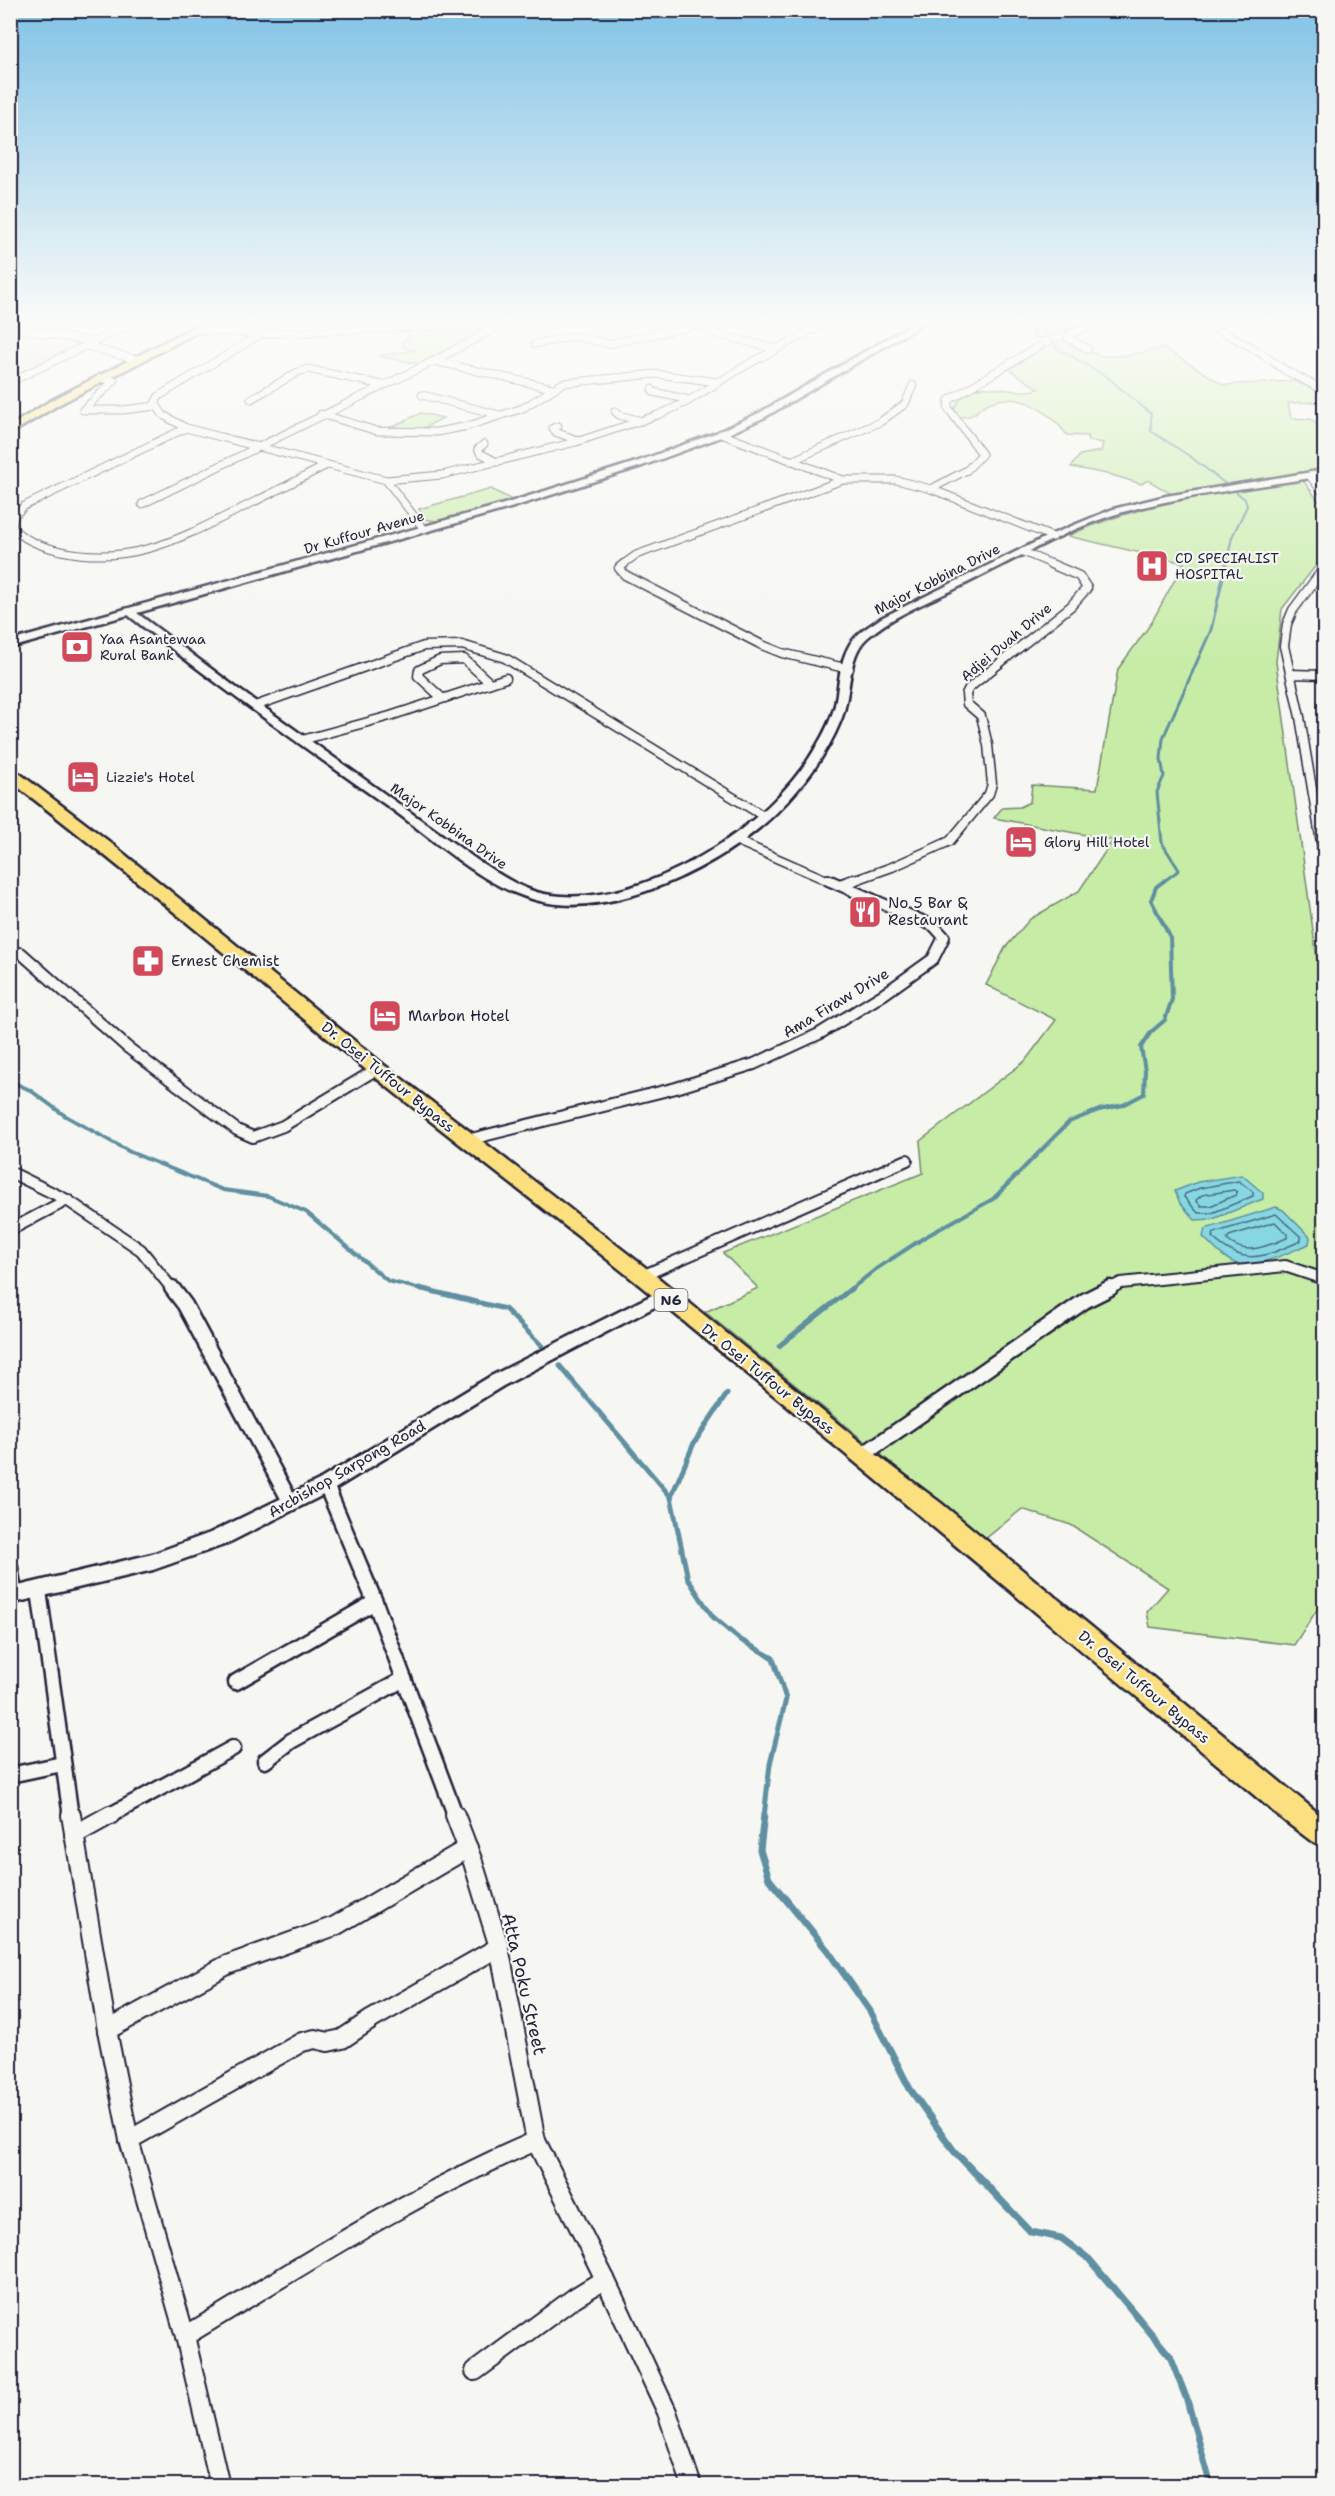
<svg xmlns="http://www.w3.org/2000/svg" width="1335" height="2496" font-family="'Shantell Sans',sans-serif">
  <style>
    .built { fill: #eee1d3 }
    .green { fill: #c6eca6; stroke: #748770; stroke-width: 1.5 }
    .water { fill: #87d7e3; stroke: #5f8fa0; stroke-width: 1.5 }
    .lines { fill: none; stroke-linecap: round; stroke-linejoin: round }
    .shore { stroke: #4a6a7e; stroke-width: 1.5 }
    .stream-far4 { stroke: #5f8fa0; stroke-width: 2 }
    .stream-far3 { stroke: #5f8fa0; stroke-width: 3 }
    .stream-far2 { stroke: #5f8fa0; stroke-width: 4 }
    .stream-far1 { stroke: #5f8fa0; stroke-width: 5 }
    .stream { stroke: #5f8fa0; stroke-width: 7 }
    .street-far4-casing { stroke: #22223b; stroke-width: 9 }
    .street-far3-casing { stroke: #22223b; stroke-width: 11 }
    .street-far2-casing { stroke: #22223b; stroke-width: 14 }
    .street-far1-casing { stroke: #22223b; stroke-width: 19 }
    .street-casing { stroke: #22223b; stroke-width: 22 }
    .secondary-casing { stroke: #22223b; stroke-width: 5 }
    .highway-casing { stroke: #22223b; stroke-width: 5 }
    .street-far4 { stroke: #f6f6f2; stroke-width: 7 }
    .street-far3 { stroke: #f6f6f2; stroke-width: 8 }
    .street-far2 { stroke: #f6f6f2; stroke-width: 10 }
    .street-far1 { stroke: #f6f6f2; stroke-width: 14 }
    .street { stroke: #f6f6f2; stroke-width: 18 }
    .secondary { fill: #f6f6f2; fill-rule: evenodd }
    .highway { fill: #fce080; fill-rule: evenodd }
    .labels { text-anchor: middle; stroke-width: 4.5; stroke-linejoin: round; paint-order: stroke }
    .far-street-label { font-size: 14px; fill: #22223b; stroke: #f6f6f2 }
    .far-poi-label { font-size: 14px; fill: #22223b; stroke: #f6f6f2; text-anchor: start }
    .shield { fill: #f6f6f2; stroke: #626272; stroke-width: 1.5 }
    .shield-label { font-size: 14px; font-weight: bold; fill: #22223b }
    .poi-label { font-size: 15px; fill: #22223b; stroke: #f6f6f2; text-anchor: start }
    .street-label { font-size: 15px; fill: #22223b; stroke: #f6f6f2 }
    .near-street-label { font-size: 18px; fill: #22223b; stroke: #f6f6f2 }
  </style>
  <rect width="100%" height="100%" fill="#f6f6f2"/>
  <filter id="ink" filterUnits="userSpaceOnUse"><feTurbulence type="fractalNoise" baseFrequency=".0167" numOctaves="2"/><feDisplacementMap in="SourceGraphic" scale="12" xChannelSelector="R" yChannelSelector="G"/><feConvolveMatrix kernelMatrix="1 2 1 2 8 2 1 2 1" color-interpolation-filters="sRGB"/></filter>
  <g filter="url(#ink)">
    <path class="built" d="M 10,329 L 79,341 L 83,344 L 15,378 L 11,377 Z"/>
    <g class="green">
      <path d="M 1018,319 L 1092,319 L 1053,337 L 1034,338 L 1032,330 L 1019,324 Z"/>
      <path d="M 481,325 L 491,328 L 419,364 L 378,356 L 415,350 L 403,347 L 403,341 L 410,338 L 407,334 L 410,331 Z"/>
      <path d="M 1065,340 C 1104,365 1121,356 1164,348 L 1224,385 L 1295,381 L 1324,394 L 1324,402 L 1288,403 L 1291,418 L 1311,419 L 1324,430 L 1324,469 L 1173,495 L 1148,480 L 1141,484 L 1112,475 L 1071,467 L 1080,455 L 1101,451 L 1103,443 L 1088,441 L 1087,436 L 1067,435 C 1050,412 1020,390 989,403 C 976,409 976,418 960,417 L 954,410 C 972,368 1005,399 1039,389 L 1007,368 L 1056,341 Z"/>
      <path d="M 421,413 L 443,418 L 420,430 L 389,428 Z"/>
      <path d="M 1302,479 L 1324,508 L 1324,555 L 1282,609 L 1276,662 L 1324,1010 L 1324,1599 L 1294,1645 L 1150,1627 L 1147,1612 L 1168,1588 L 1071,1525 L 1022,1509 L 985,1539 L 705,1312 L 758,1288 L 723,1253 L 923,1173 L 920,1141 L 1025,1061 L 1056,1020 L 986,985 L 1005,948 L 1030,919 L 1079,891 L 1113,840 L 994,818 L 1002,808 L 1020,807 L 1030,802 L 1032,785 L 1097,789 L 1118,669 L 1150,625 L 1184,563 L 1068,536 C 1142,502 1222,493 1302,479 Z"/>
      <path d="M 491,489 L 512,500 L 437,521 L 424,519 L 419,509 Z"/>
    </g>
    <g class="water">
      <path d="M 1242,1175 L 1263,1193 L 1263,1199 L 1213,1219 L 1195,1220 L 1180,1203 L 1175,1191 L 1198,1182 Z"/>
      <path d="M 1276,1207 L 1283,1210 L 1310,1237 L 1309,1244 C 1292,1251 1253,1270 1237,1264 C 1223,1259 1213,1246 1203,1237 L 1205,1229 Z"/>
    </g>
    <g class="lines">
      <g class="shore">
        <path d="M 1239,1181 L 1253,1192 L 1253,1196 L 1212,1213 L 1198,1213 L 1184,1197 L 1185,1194 L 1200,1188 Z"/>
        <path d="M 1234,1190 L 1237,1192 L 1236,1195 L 1210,1206 L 1201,1206 L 1196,1200 L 1202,1195 Z"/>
        <path d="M 1276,1214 L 1301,1237 L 1301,1241 C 1263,1257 1245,1268 1212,1237 L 1214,1233 Z"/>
        <path d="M 1275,1222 L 1287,1234 L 1287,1238 C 1266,1246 1246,1257 1227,1240 L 1229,1236 Z"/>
      </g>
      <g class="stream-far4">
        <path d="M 1034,319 L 1057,348 L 1107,377 L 1151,414 L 1151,431 L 1191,457 L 1227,485"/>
        <path d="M 1226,565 L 1232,537 L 1247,506 L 1245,499 L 1236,492"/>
      </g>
      <path class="stream-far3" d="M 1163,882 L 1179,870 L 1162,843 L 1157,792 L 1164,776 L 1161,759 L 1163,738 L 1211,630 L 1226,564"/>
      <g class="stream-far2">
        <path d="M 10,1081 L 30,1090 L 64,1115 L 130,1152 L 223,1190 L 268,1196 L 306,1212 L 388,1281 L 425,1290"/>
        <path d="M 850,1290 L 876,1269 L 925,1237 L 993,1199 L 1069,1122 L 1099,1110 L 1123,1105 L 1144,1094 L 1145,1071 L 1141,1047 L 1151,1032 L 1165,1020 L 1172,999 L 1170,937 L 1151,900 L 1156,887 L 1165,880"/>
      </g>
      <g class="stream-far1">
        <path d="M 419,1288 L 505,1309 L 543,1347"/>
        <path d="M 779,1346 L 852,1288"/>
        <path d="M 560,1366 L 671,1497 L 688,1579 L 713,1617 L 739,1639 L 773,1658 L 786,1699 L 770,1764 L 764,1817"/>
        <path d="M 671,1497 L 694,1443 L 727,1394"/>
      </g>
      <path class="stream" d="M 764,1815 L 760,1850 L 769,1879 L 828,1951 L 870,2011 L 910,2089 L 954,2151 L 1031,2232 L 1061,2238 L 1089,2259 L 1170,2356 L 1187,2400 L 1211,2486"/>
      <g class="street-far4-casing">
        <g id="street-far4">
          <path d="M 782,319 L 815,330"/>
          <path d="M 1144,319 L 1186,319"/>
          <path d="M 1198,319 L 1253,348 L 1288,372 L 1324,390"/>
          <path d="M 689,321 L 717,334 L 776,349"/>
          <path d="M 10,327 L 94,342"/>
          <path d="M 196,330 L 261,334 L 500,323"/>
          <path d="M 261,334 L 159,396 L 155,403 L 163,415 L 186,428 L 386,480 L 442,475 L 576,442 L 658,415 L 685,403 L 745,366 L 833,319"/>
          <path d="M 535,344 L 575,336 L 608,344 L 697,325"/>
          <path d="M 86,346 L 138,360"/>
          <path d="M 1088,349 L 1068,338 L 1070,334 L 1105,319"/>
          <path d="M 434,361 L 552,388"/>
          <path d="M 100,378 L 114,381 L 83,410 L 123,410 L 156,406"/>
          <path d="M 10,382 L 141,319"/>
          <path d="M 652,389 L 653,392 L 690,400"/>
          <path d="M 422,395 L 500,415"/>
          <path d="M 251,399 L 298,372 L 308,369 L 382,385"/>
          <path d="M 615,411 L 619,415 L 641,421"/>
          <path d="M 321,414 L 377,431 L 437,432 L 468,426 L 523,408 L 563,383 L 656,374 L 718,382"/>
          <path d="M 558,426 L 553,428 L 555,432 L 580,441"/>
          <path d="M 186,428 L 24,506 L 14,516 L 12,527 C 24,541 43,547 61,551 C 128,565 174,542 232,513 C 264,497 296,481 327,465"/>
          <path d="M 721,434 L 843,480 L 896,480 L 931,489 L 1053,537"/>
          <path d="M 484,444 L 478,449 L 480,453 L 497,462"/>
          <path d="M 791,461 L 880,422 L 905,404 L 913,385"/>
          <path d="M 1310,476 L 1324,494"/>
          <path d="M 386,480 L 424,529"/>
          <path d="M 931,489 L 967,470 L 982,454 L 948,408 L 949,400 L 1039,346"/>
          <path d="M 142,504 L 434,361 L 512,319"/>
          <path d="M 1023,552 L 1054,565"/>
          <path d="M 622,565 L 636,555 L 843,480"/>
        </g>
      </g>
      <g class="street-far3-casing">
        <g id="street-far3">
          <path d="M 624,564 L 619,568 L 625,575 L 762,645 L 782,653 L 849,669"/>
          <path d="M 1324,568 L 1293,610 L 1287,624 L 1284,646 L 1300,717 L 1324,860"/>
          <path d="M 1291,674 L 1324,675"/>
          <path d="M 442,698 L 418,676 L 419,670 L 440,660 L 464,659 L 490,683"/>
          <path d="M 255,706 L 424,646 L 462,645 L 505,658 L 765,817"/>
          <path d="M 302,740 L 390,716 L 506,678"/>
          <path d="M 735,840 L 831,882"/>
          <path d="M 850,882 L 892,867 L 950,841 L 989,794 L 992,784 L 988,745 L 981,716 L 967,704 L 966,694 L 969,688 L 1071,606 L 1087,588 L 1079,576 L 1051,564"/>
        </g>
      </g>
      <g class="street-far2-casing">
        <g id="street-far2">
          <path d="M 840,885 L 854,880"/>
          <path d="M 21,953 L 127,1047 L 237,1130 L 253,1137 L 283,1126 L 377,1069"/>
          <path d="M 467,1140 L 676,1088 L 754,1064 L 819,1034 L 884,994 L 933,959 L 944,937 L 934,926 L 828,880"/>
          <path d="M 10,1172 L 67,1200 L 141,1250 L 173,1290"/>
          <path d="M 10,1230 L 67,1200"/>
          <path d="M 642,1276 L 907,1160"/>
          <path d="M 1107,1290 L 1121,1283 L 1285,1266 L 1324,1279"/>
        </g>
      </g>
      <g class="street-far1-casing">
        <g id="street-far1">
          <path d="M 172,1288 L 185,1305 L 291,1503"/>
          <path d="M 861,1456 L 1086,1300 L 1110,1288"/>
          <path d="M 326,1485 L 375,1602 L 456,1817"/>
          <path d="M 10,1568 L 15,1596"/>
          <path d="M 39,1591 L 71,1817"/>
          <path d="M 236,1682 L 375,1602"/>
          <path d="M 265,1761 L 291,1741 L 404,1679"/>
          <path d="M 10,1775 L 62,1764"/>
          <path d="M 107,1817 L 233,1748"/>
        </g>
      </g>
      <g class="street-casing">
        <g id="street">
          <path d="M 71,1815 L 107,2030 L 129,2140 L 185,2336 L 220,2486"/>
          <path d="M 455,1815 L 473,1862 L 499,1947 L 536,2141 L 605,2279 L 667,2412 L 692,2486"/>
          <path d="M 74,1835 L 110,1815"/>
          <path d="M 107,2030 L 227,1965 L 335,1926 L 468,1848"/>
          <path d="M 129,2140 L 302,2042 L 315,2039 L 328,2042 L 342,2039 L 372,2019 L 499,1947"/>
          <path d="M 185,2336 C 300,2267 412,2194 536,2141"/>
          <path d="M 475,2371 L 574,2298 L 605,2279"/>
        </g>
      </g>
      <g class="secondary-casing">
        <g id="secondary">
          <path d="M 921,319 L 931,319 L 765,417 L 724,436 L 642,466 L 510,508 L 137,613 L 234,686 L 477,860 C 499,874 524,892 551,895 C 645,908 771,827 816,747 C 824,734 831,720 835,705 C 839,686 839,662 850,644 C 858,632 870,626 881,618 L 1050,535 L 1113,509 L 1166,496 L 1324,470 L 1324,476 C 1257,487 1188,494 1123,512 C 1068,528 1014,560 963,585 C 931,601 894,614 867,638 C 846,657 852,695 841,720 C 826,757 802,788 774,815 C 722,865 622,915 549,903 C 489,893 440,844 393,810 C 303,747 214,683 128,615 L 10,648 L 10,641 L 504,504 L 636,462 L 718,432 L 759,413 Z"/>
          <path d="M 664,1289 L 670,1291 L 672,1295 L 670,1299 L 503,1386 L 333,1490 L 224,1545 L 153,1570 L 10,1604 L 10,1588 L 152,1554 L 210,1533 L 319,1480 L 491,1376 Z"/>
        </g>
      </g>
      <g class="highway-casing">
        <g id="highway">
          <path d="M 209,319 L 223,319 L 58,405 L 10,434 L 10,426 L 50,401 Z"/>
          <path d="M 10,769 L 15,770 L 107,840 L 384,1065 L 650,1271 L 869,1449 L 941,1503 L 1324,1818 L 1324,1847 L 1314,1843 L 1286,1822 C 1071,1641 855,1461 637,1283 C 549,1212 458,1144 370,1073 C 250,976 133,875 10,781 Z"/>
        </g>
      </g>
      <use href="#street-far4" class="street-far4"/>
      <use href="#street-far3" class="street-far3"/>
      <use href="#street-far2" class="street-far2"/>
      <use href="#street-far1" class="street-far1"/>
      <use href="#street" class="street"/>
      <use href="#secondary" class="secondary"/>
      <use href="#highway" class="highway"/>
    </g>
  </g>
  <linearGradient id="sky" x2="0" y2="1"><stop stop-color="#81c2e6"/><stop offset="0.48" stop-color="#fbfbf9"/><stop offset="1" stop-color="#fbfbf9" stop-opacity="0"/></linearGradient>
  <rect width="1335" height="669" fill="url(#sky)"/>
  <defs>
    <g id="hospital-square" transform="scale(1.725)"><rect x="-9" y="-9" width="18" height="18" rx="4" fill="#d1495b" stroke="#f6f6f2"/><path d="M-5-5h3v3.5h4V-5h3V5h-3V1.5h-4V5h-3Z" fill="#fff"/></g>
    <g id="bank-square" transform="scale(1.725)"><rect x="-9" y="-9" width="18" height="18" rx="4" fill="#d1495b" stroke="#f6f6f2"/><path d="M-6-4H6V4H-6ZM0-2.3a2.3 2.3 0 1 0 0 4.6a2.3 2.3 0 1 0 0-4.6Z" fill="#fff"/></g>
    <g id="hotel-square" transform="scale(1.725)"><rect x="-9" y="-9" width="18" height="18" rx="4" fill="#d1495b" stroke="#f6f6f2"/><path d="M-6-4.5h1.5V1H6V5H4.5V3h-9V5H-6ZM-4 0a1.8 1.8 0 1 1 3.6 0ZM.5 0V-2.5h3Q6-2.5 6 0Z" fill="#fff"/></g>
    <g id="restaurant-square" transform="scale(1.725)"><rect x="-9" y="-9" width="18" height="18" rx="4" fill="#d1495b" stroke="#f6f6f2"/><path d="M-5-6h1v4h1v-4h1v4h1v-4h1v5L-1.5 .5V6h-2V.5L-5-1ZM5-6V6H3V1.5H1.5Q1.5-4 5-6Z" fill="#fff"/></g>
    <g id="pharmacy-square" transform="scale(1.725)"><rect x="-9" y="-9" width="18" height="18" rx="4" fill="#d1495b" stroke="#f6f6f2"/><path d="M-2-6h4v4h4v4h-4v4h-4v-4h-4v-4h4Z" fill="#fff"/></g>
  </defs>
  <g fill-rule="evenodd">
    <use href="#hospital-square" x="1152" y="566"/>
    <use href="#bank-square" x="77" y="647"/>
    <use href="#hotel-square" x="83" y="777"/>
    <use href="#hotel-square" x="1021" y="842"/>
    <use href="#restaurant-square" x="865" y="912"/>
    <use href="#pharmacy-square" x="148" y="961"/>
    <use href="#hotel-square" x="385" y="1016"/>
  </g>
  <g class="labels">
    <g class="far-street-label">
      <text transform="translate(364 532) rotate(-16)" y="5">Dr Kuffour Avenue</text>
      <text transform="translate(937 579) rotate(-27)" y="5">Major Kobbina Drive</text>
      <text transform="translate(1006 642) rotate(-40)" y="5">Adjei Duah Drive</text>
      <text transform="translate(449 826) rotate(35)" y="5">Major Kobbina Drive</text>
    </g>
    <g class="far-poi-label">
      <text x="1175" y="563">CD SPECIALIST<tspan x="1175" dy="16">HOSPITAL</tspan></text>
      <text x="100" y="644">Yaa Asantewaa<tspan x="100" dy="16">Rural Bank</tspan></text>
      <text x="106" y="782">Lizzie's Hotel</text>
      <text x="1044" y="847">Glory Hill Hotel</text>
    </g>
    <rect class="shield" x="654.5" y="1289" width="33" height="22" rx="4.5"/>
    <g class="shield-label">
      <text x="671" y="1305">N6</text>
    </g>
    <g class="poi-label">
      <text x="888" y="908">No 5 Bar &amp;<tspan x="888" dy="17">Restaurant</tspan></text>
      <text x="171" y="966">Ernest Chemist</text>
      <text x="408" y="1021">Marbon Hotel</text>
    </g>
    <g class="street-label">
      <text transform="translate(836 1003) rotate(-31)" y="5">Ama Firaw Drive</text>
      <text transform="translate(388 1077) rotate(39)" y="5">Dr. Osei Tuffour Bypass</text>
      <text transform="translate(768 1379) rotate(39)" y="5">Dr. Osei Tuffour Bypass</text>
      <text transform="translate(347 1469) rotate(-30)" y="5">Arcbishop Sarpong Road</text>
      <text transform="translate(1144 1687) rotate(40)" y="5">Dr. Osei Tuffour Bypass</text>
    </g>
    <g class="near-street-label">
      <text transform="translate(524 1984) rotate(77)" y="6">Atta Poku Street</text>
    </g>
  </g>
  <rect width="1335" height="2496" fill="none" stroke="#f6f6f2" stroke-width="36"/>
  <rect x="18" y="18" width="1299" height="2460" fill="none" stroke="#22223b" stroke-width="2" filter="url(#ink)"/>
</svg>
